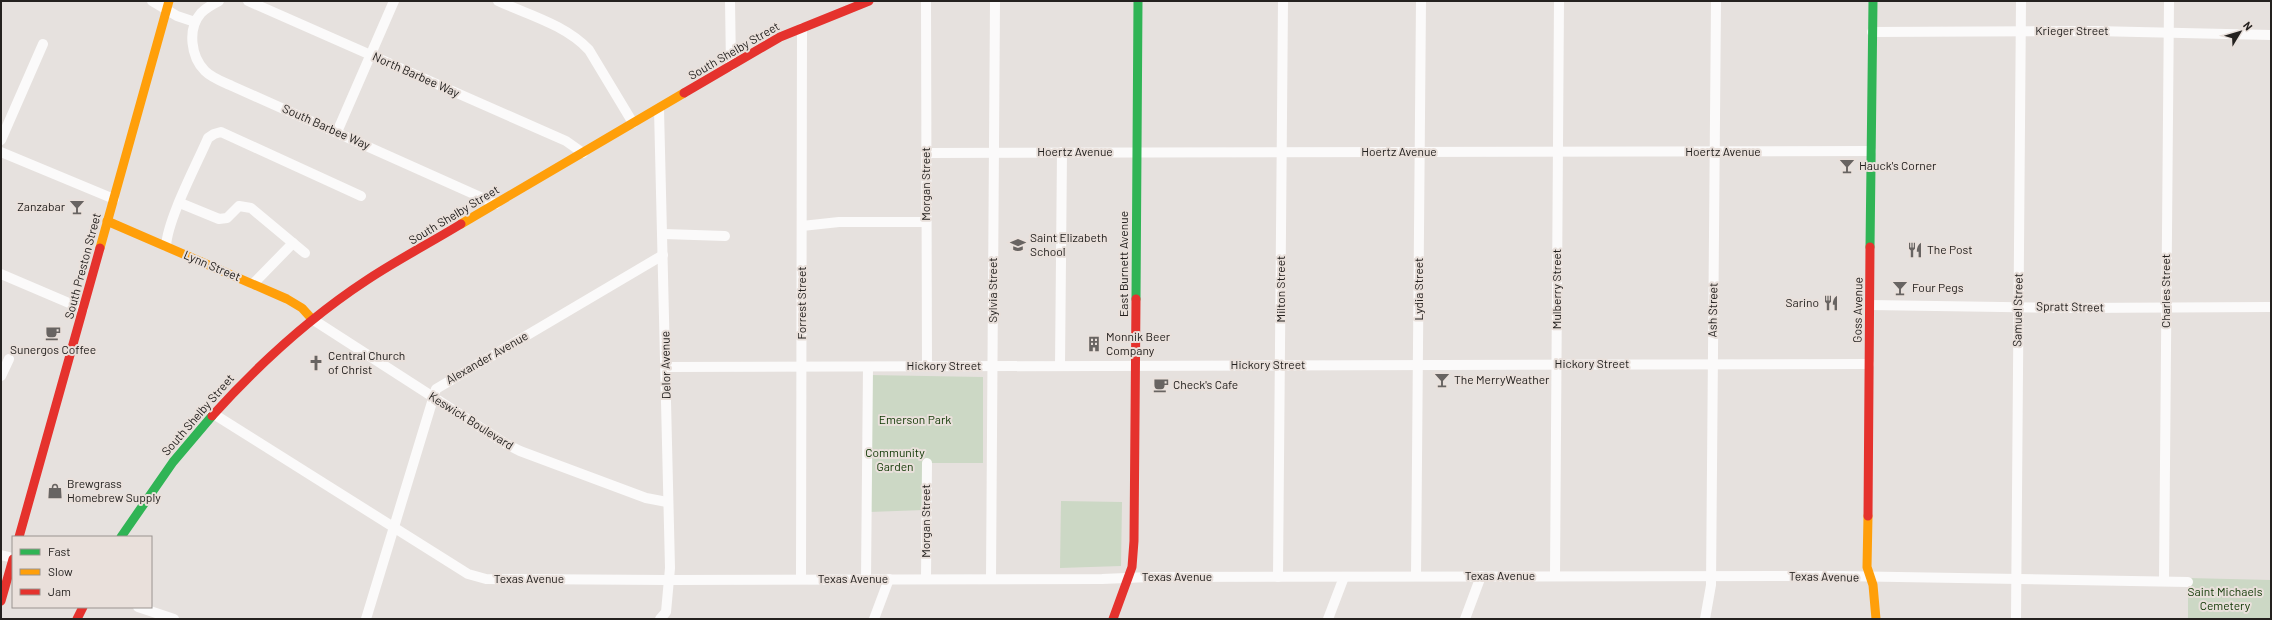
<svg xmlns="http://www.w3.org/2000/svg" width="2272" height="620" font-family="Barlow,sans-serif">
  <style>
    .green { fill: #ccd8c5 }
    .lines { fill: none; stroke-linecap: round; stroke-linejoin: round }
    .street { stroke: #fbfafa; stroke-width: 10 }
    .fast { stroke: #30b455; stroke-width: 9 }
    .slow { stroke: #ff9f0a; stroke-width: 9 }
    .jam { stroke: #e5322d; stroke-width: 9 }
    .labels { text-anchor: middle; stroke-width: 4; stroke-linejoin: round; paint-order: stroke }
    .street-label { font-size: 12px; fill: #24211f; stroke: #e9e0db }
    .poi-label { font-size: 12px; fill: #24211f; stroke: #e9e0db; text-anchor: start }
    .park-label { font-size: 12px; fill: #0d3501; stroke: #e9e0db }
  </style>
  <rect width="100%" height="100%" fill="#e6e1de"/>
  <g class="green">
    <path d="M 869,375 L 983,377 L 983,463 L 922,463 L 924,510 L 869,512 Z"/>
    <path d="M 1061,501 L 1122,502 L 1121,566 L 1060,568 Z"/>
    <path d="M 2188,578 L 2271,580 L 2271,619 L 2188,619 Z"/>
  </g>
  <g class="lines">
    <g class="street">
      <path d="M 152,1 L 177,16 L 195,22"/>
      <path d="M 219,1 C 213,4 206,8 201,13 C 187,29 191,57 205,71 C 212,78 223,82 232,86 L 496,204"/>
      <path d="M 248,1 L 566,141 L 583,153"/>
      <path d="M 498,1 C 529,15 566,25 589,50 L 633,123"/>
      <path d="M 730,1 L 731,66"/>
      <path d="M 926,1 L 927,366"/>
      <path d="M 1872,32 L 2094,31 L 2271,35"/>
      <path d="M 659,109 L 670,568 L 666,612 L 660,619"/>
      <path d="M 337,132 L 394,1"/>
      <path d="M 1,140 L 43,44"/>
      <path d="M 1,152 L 114,199"/>
      <path d="M 927,153 L 1871,151"/>
      <path d="M 180,203 L 219,219 L 227,218 L 239,206 L 251,208 L 305,253"/>
      <path d="M 802,226 L 839,222 L 926,222"/>
      <path d="M 664,234 L 725,236"/>
      <path d="M 166,246 C 168,218 196,166 208,138 L 214,134 L 221,132 L 361,196"/>
      <path d="M 1,274 L 83,309"/>
      <path d="M 253,284 L 293,243"/>
      <path d="M 1870,305 L 2072,308 L 2271,307"/>
      <path d="M 312,319 L 506,444 L 520,451 L 646,498 L 667,502"/>
      <path d="M 1060,366 L 1062,152"/>
      <path d="M 667,367 L 1869,364"/>
      <path d="M 1,376 L 9,359"/>
      <path d="M 212,413 L 468,574 L 486,579 L 668,580 L 1102,579 L 1150,577 L 1838,576 L 2188,582"/>
      <path d="M 1,555 L 13,558"/>
      <path d="M 1416,576 L 1421,1"/>
      <path d="M 1555,576 L 1559,1"/>
      <path d="M 1278,577 L 1283,1"/>
      <path d="M 801,579 L 802,28"/>
      <path d="M 866,579 L 868,367"/>
      <path d="M 926,579 L 927,463"/>
      <path d="M 991,579 L 995,1"/>
      <path d="M 2164,581 L 2169,1"/>
      <path d="M 138,607 L 174,619"/>
      <path d="M 366,619 L 436,389 L 663,255"/>
      <path d="M 874,619 L 889,579"/>
      <path d="M 1328,619 L 1344,577"/>
      <path d="M 1465,619 L 1481,576"/>
      <path d="M 1705,619 L 1711,585 L 1716,1"/>
      <path d="M 2016,619 L 2021,1"/>
    </g>
    <g class="fast">
      <path d="M 1870,247 L 1873,1"/>
      <path d="M 1136,299 L 1138,1"/>
      <path d="M 121,537 L 173,462 L 212,416"/>
    </g>
    <g class="slow">
      <path d="M 107,221 L 287,299 L 302,308 L 312,319"/>
      <path d="M 461,224 L 684,93"/>
      <path d="M 100,248 L 169,1"/>
      <path d="M 1868,516 L 1867,567 L 1873,585 L 1876,619"/>
    </g>
    <g class="jam">
      <path d="M 684,93 L 780,37 L 869,1"/>
      <path d="M 212,416 C 258,365 309,318 367,280 C 397,260 430,243 461,224"/>
      <path d="M 1868,516 L 1870,247"/>
      <path d="M 19,537 L 100,248"/>
      <path d="M 1,601 L 13,559"/>
      <path d="M 77,619 L 83,607"/>
      <path d="M 1113,619 L 1132,567 L 1134,541 L 1136,299"/>
    </g>
  </g>
  <defs>
    <g id="bar-bare" transform="scale(1.2)"><path d="M-6-5H6L.8 .8V4.5H3.5V6h-7V4.5H-.8V.8Z" fill="#686462" stroke="#e9e0db" stroke-width="2.5" paint-order="stroke"/></g>
    <g id="school-bare" transform="scale(1.2)"><path d="M0-5L7-2L0 1L-7-2ZM-4 1L0 2.5L4 1V4Q0 6-4 4Z" fill="#686462" stroke="#e9e0db" stroke-width="2.5" paint-order="stroke"/></g>
    <g id="restaurant-bare" transform="scale(1.2)"><path d="M-5-6h1v4h1v-4h1v4h1v-4h1v5L-1.5 .5V6h-2V.5L-5-1ZM5-6V6H3V1.5H1.5Q1.5-4 5-6Z" fill="#686462" stroke="#e9e0db" stroke-width="2.5" paint-order="stroke"/></g>
    <g id="cafe-bare" transform="scale(1.2)"><path d="M-5.5-4.5H6V0H3Q3 3.5 0 3.5H-2.5Q-5.5 3.5-5.5 0ZM3-3.2v2h1.7v-2ZM-6 4.5H4V6H-6Z" fill="#686462" stroke="#e9e0db" stroke-width="2.5" paint-order="stroke"/></g>
    <g id="building-bare" transform="scale(1.2)"><path d="M-4-6H4V6H1V3H-1V6H-4ZM-2.5-4.3h1.7v1.8h-1.7ZM.8-4.3h1.7v1.8H.8ZM-2.5-1h1.7V.8h-1.7ZM.8-1h1.7V.8H.8Z" fill="#686462" stroke="#e9e0db" stroke-width="2.5" paint-order="stroke"/></g>
    <g id="church-bare" transform="scale(1.2)"><path d="M-1.2-6h2.4v3.5h3.3v2.4h-3.3V6h-2.4V-.1h-3.3v-2.4h3.3Z" fill="#686462" stroke="#e9e0db" stroke-width="2.5" paint-order="stroke"/></g>
    <g id="shop-bare" transform="scale(1.2)"><path d="M-5-2.5h2.3a2.7 3.5 0 0 1 5.4 0H5L5.5 6h-11ZM-1.5-2.5h3a1.5 2.3 0 0 0-3 0Z" fill="#686462" stroke="#e9e0db" stroke-width="2.5" paint-order="stroke"/></g>
  </defs>
  <g fill-rule="evenodd">
    <use href="#bar-bare" x="1847" y="166"/>
    <use href="#bar-bare" x="77" y="207"/>
    <use href="#school-bare" x="1018" y="245"/>
    <use href="#restaurant-bare" x="1915" y="250"/>
    <use href="#bar-bare" x="1900" y="288"/>
    <use href="#restaurant-bare" x="1831" y="303"/>
    <use href="#cafe-bare" x="53" y="333"/>
    <use href="#building-bare" x="1094" y="344"/>
    <use href="#church-bare" x="316" y="363"/>
    <use href="#bar-bare" x="1442" y="380"/>
    <use href="#cafe-bare" x="1161" y="385"/>
    <use href="#shop-bare" x="55" y="491"/>
  </g>
  <g class="labels">
    <g class="street-label">
      <text x="2072" y="35">Krieger Street</text>
      <text transform="translate(734 51) rotate(-30)" y="4">South Shelby Street</text>
      <text transform="translate(416 75) rotate(24)" y="4">North Barbee Way</text>
      <text transform="translate(326 127) rotate(24)" y="4">South Barbee Way</text>
      <text x="1075" y="156">Hoertz Avenue</text>
      <text x="1399" y="156">Hoertz Avenue</text>
      <text x="1723" y="156">Hoertz Avenue</text>
      <text transform="translate(926 184) rotate(-90)" y="4">Morgan Street</text>
      <text transform="translate(454 215) rotate(-31)" y="4">South Shelby Street</text>
      <text transform="translate(1124 264) rotate(-90)" y="4">East Burnett Avenue</text>
      <text transform="translate(83 266) rotate(-75)" y="4">South Preston Street</text>
      <text transform="translate(212 266) rotate(23)" y="4">Lynn Street</text>
      <text transform="translate(1281 289) rotate(-90)" y="4">Milton Street</text>
      <text transform="translate(1419 289) rotate(-90)" y="4">Lydia Street</text>
      <text transform="translate(1557 289) rotate(-90)" y="4">Mulberry Street</text>
      <text transform="translate(993 290) rotate(-90)" y="4">Sylvia Street</text>
      <text transform="translate(2166 291) rotate(-90)" y="4">Charles Street</text>
      <text transform="translate(802 303) rotate(-90)" y="4">Forrest Street</text>
      <text transform="translate(2070 307) rotate(1)" y="4">Spratt Street</text>
      <text transform="translate(1713 310) rotate(-89)" y="4">Ash Street</text>
      <text transform="translate(1858 310) rotate(-89)" y="4">Goss Avenue</text>
      <text transform="translate(2018 310) rotate(-89)" y="4">Samuel Street</text>
      <text transform="translate(487 358) rotate(-30)" y="4">Alexander Avenue</text>
      <text x="1592" y="368">Hickory Street</text>
      <text transform="translate(666 365) rotate(-91)" y="4">Delor Avenue</text>
      <text x="1268" y="369">Hickory Street</text>
      <text x="944" y="370">Hickory Street</text>
      <text transform="translate(198 415) rotate(-49)" y="4">South Shelby Street</text>
      <text transform="translate(471 421) rotate(32)" y="4">Keswick Boulevard</text>
      <text transform="translate(926 521) rotate(-90)" y="4">Morgan Street</text>
      <text x="1500" y="580">Texas Avenue</text>
      <text x="1177" y="581">Texas Avenue</text>
      <text transform="translate(1824 577) rotate(1)" y="4">Texas Avenue</text>
      <text x="529" y="583">Texas Avenue</text>
      <text x="853" y="583">Texas Avenue</text>
    </g>
    <g class="poi-label">
      <text x="1859" y="170">Hauck's Corner</text>
      <text x="65" y="211" text-anchor="end">Zanzabar</text>
      <text x="1030" y="242">Saint Elizabeth<tspan x="1030" dy="14">School</tspan></text>
      <text x="1927" y="254">The Post</text>
      <text x="1912" y="292">Four Pegs</text>
      <text x="1819" y="307" text-anchor="end">Sarino</text>
      <text x="1106" y="341">Monnik Beer<tspan x="1106" dy="14">Company</tspan></text>
      <text x="53" y="354" text-anchor="middle">Sunergos Coffee</text>
      <text x="328" y="360">Central Church<tspan x="328" dy="14">of Christ</tspan></text>
      <text x="1454" y="384">The MerryWeather</text>
      <text x="1173" y="389">Check's Cafe</text>
      <text x="67" y="488">Brewgrass<tspan x="67" dy="14">Homebrew Supply</tspan></text>
    </g>
    <g class="park-label">
      <text x="915" y="424">Emerson Park</text>
      <text x="895" y="457">Community<tspan x="895" dy="14">Garden</tspan></text>
      <text x="2225" y="596">Saint Michaels<tspan x="2225" dy="14">Cemetery</tspan></text>
    </g>
  </g>
  <rect width="2272" height="620" fill="none" stroke="#24211f" stroke-width="4"/>
  <rect x="12" y="536" width="140" height="72" fill="#e9e0db" stroke="#9a9490"/>
  <rect x="20" y="549" width="20" height="6" fill="#30b455" stroke="#9a9490"/>
  <text x="48" y="556" font-size="12" fill="#24211f">Fast</text>
  <rect x="20" y="569" width="20" height="6" fill="#ff9f0a" stroke="#9a9490"/>
  <text x="48" y="576" font-size="12" fill="#24211f">Slow</text>
  <rect x="20" y="589" width="20" height="6" fill="#e5322d" stroke="#9a9490"/>
  <text x="48" y="596" font-size="12" fill="#24211f">Jam</text>
  <g transform="translate(2240 32) rotate(52)" stroke="#e9e0db" stroke-width="3" paint-order="stroke">
  <path d="M0-3L7 15L0 10L-7 15Z" fill="#24211f"/>
  <text y="-6" font-size="11" font-weight="bold" text-anchor="middle" fill="#24211f">N</text>
  </g>
</svg>
